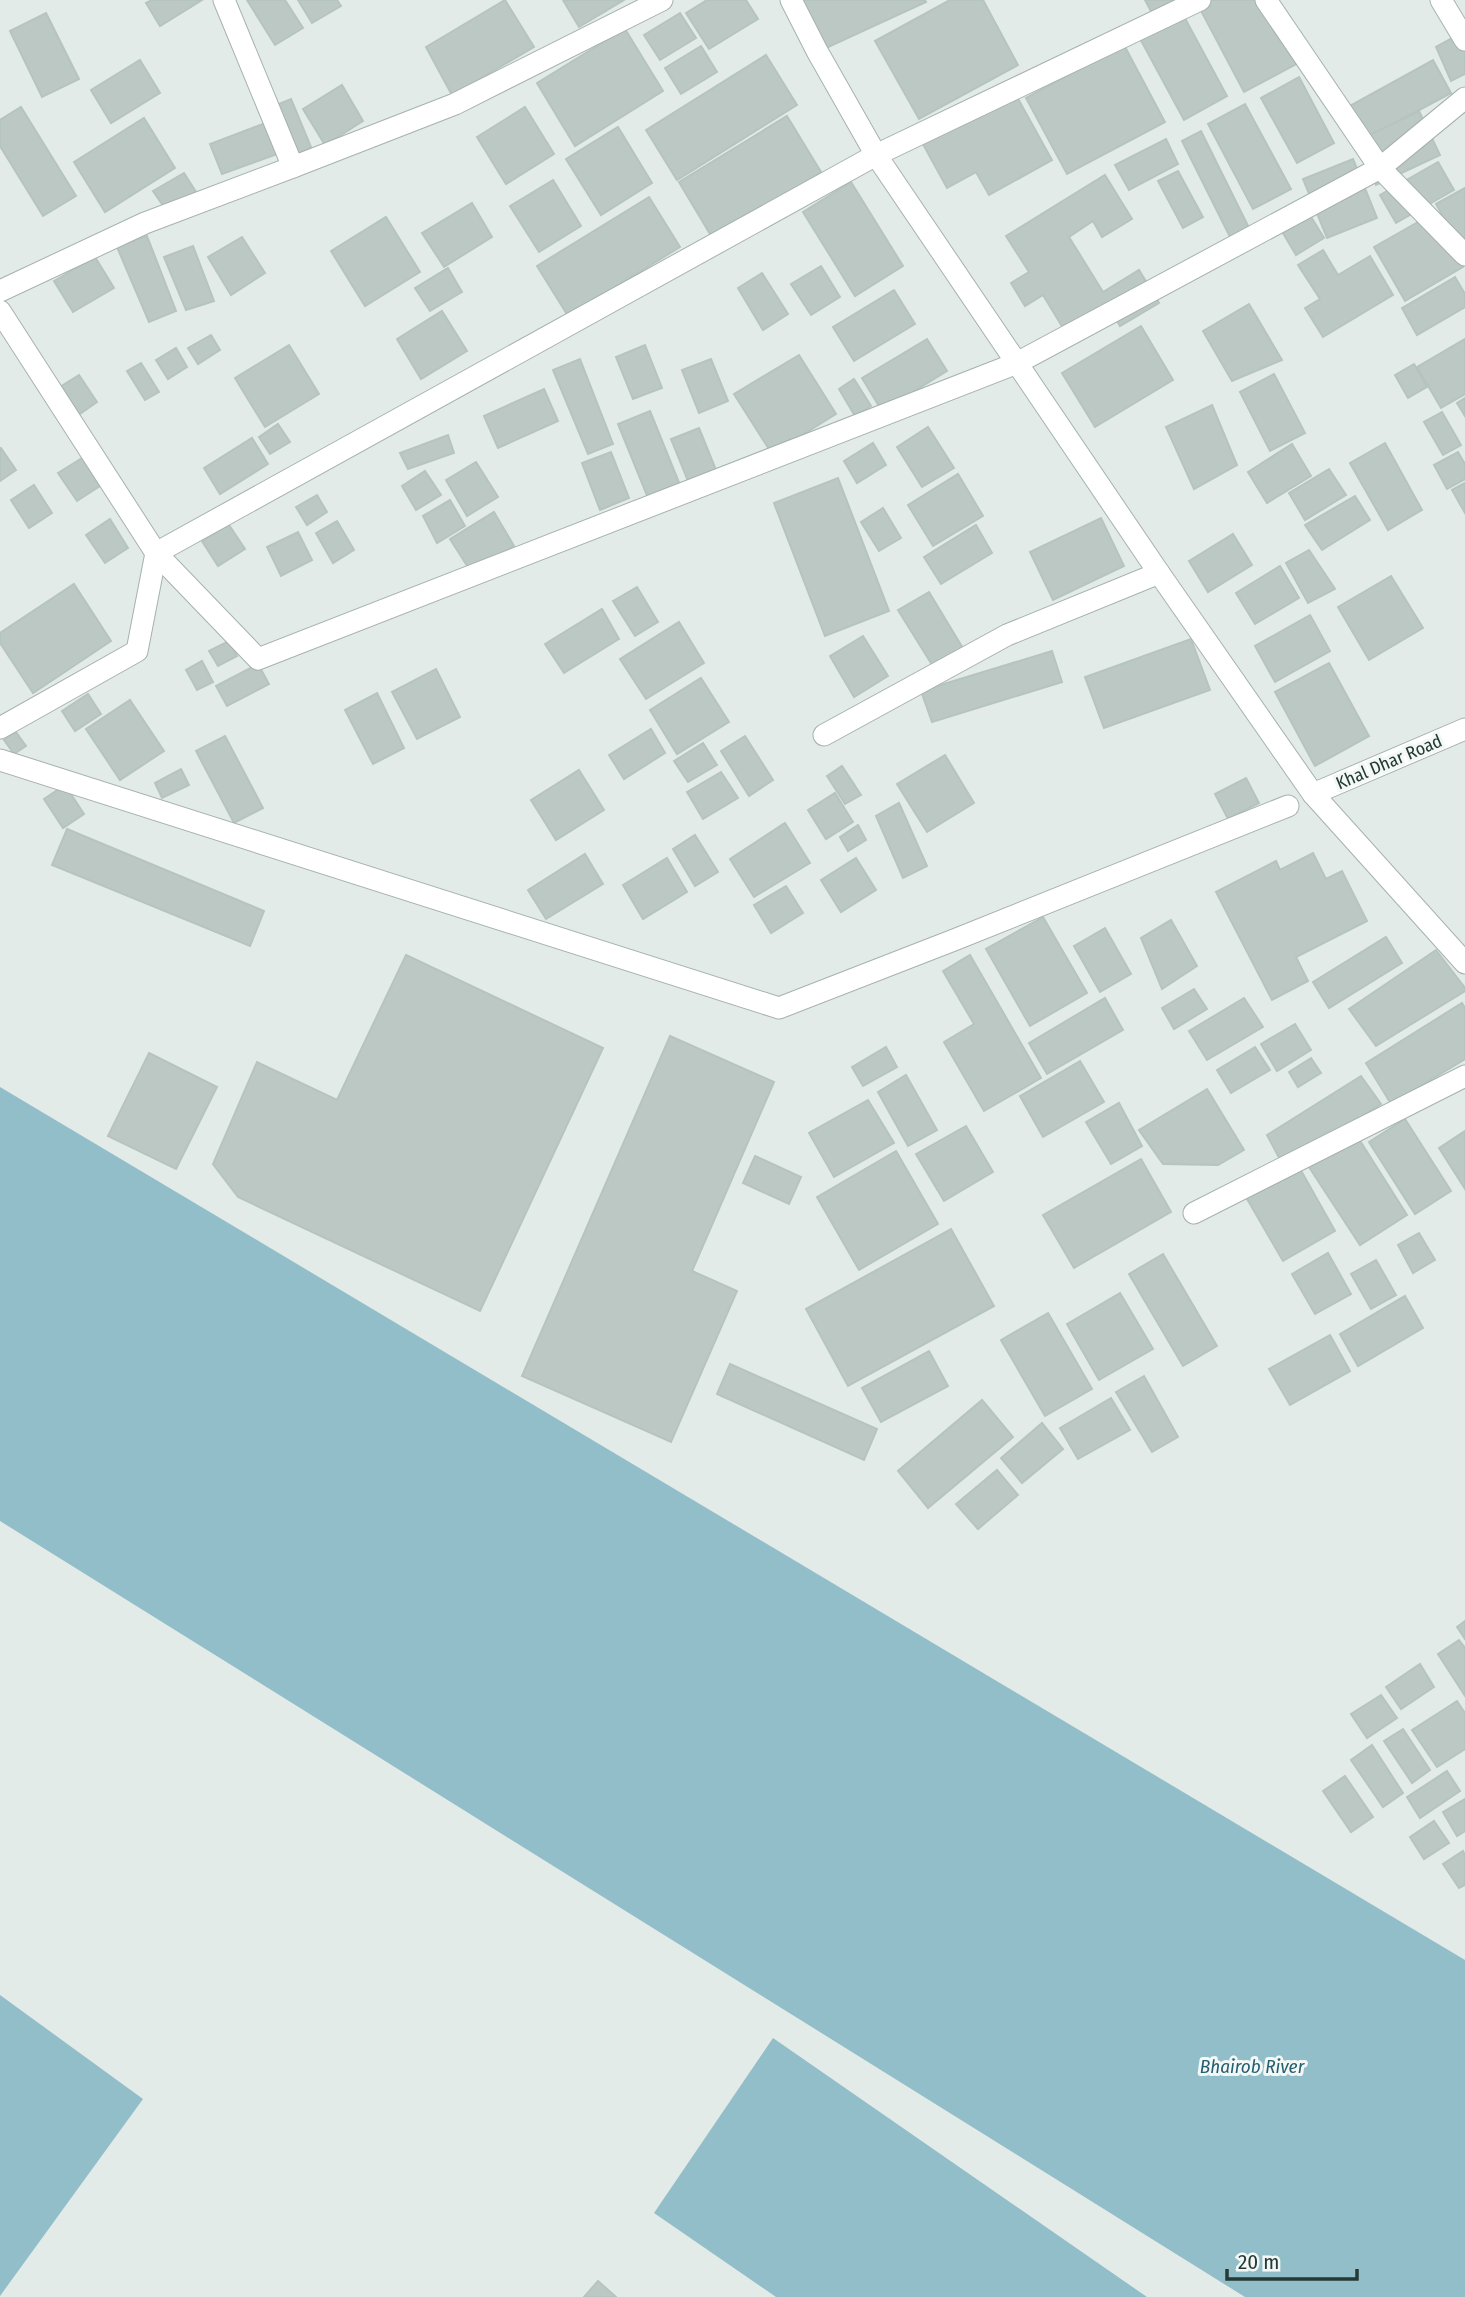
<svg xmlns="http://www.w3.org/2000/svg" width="1465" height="2297" font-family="'Fira Sans Condensed',sans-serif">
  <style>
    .water { fill: #92bec9 }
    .building { fill: #bcc8c4; stroke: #b6c4bf; stroke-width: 2 }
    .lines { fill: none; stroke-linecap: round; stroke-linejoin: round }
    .minor-casing { stroke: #a6b2af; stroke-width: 23 }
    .minor { stroke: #fff; stroke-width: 21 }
    .labels { text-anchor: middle; stroke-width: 6; stroke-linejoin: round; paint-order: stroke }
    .street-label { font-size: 18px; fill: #253a35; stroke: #f3f8f6 }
    .water-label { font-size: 19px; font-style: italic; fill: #265f6f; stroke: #f3f8f6 }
  </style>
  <rect width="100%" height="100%" fill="#e3ebe8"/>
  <g class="water">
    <path d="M 0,1087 L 1465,1960 L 1465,2297 L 1245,2297 L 0,1521 Z"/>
    <path d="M 0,1995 L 143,2099 L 0,2296 Z"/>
    <path d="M 773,2038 L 1147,2297 L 776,2297 L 654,2213 Z"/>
  </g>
  <g class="building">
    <path d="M 152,0 L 202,0 L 160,26 L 146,3 Z"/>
    <path d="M 247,0 L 285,0 L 303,28 L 275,45 Z"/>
    <path d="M 298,0 L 337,0 L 341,6 L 312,23 Z"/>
    <path d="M 505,0 L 534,47 L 452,95 L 426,47 Z"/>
    <path d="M 563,0 L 624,0 L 579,27 Z"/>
    <path d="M 707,0 L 746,0 L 758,19 L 709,49 L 686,13 Z"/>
    <path d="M 801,0 L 925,0 L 926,2 L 824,49 Z"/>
    <path d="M 950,0 L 983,0 L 1018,65 L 919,119 L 875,41 Z"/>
    <path d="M 1145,0 L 1181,0 L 1153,15 Z"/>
    <path d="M 1212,0 L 1267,0 L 1300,62 L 1244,92 L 1199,7 Z"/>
    <path d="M 1181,11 L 1227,96 L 1184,120 L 1138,35 Z"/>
    <path d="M 46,13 L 79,79 L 42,97 L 10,31 Z"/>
    <path d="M 680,13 L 696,38 L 660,60 L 644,35 Z"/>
    <path d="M 625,29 L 663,91 L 575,146 L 537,83 Z"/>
    <path d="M 1465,31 L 1465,74 L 1451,81 L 1436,47 Z"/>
    <path d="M 1124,45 L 1165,122 L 1067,174 L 1026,98 Z"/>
    <path d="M 701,46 L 717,72 L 681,94 L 665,68 Z"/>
    <path d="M 766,55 L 797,105 L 677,180 L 646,130 Z"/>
    <path d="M 140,60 L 160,93 L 111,123 L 91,90 Z"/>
    <path d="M 1433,60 L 1451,93 L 1356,144 L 1339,112 Z"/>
    <path d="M 1299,77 L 1334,143 L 1297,163 L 1261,98 Z"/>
    <path d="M 342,85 L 363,121 L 325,145 L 303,109 Z"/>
    <path d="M 1011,86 L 1052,160 L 989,195 L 976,172 L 947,188 L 919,137 Z"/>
    <path d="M 291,99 L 311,147 L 291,158 L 274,106 Z"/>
    <path d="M 1245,104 L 1291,189 L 1253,209 L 1208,124 Z"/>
    <path d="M 21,107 L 76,196 L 43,216 L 0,146 L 0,120 Z"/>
    <path d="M 525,107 L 554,154 L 506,184 L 477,137 Z"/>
    <path d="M 1419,111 L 1440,155 L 1376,185 L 1355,142 Z"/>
    <path d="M 787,116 L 821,172 L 713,239 L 679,182 Z"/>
    <path d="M 144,118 L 175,168 L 105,212 L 74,162 Z"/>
    <path d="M 271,121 L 283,152 L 222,174 L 210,144 Z"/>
    <path d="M 618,127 L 652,183 L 601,215 L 566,159 Z"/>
    <path d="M 1201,131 L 1257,244 L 1238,253 L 1182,141 Z"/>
    <path d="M 1166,139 L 1178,164 L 1129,190 L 1115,165 Z"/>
    <path d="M 1353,159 L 1377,218 L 1327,238 L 1303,179 Z"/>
    <path d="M 1438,162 L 1454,190 L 1396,223 L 1380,195 Z"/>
    <path d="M 1178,171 L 1203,217 L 1183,228 L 1158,181 Z"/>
    <path d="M 184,173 L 196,192 L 166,210 L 153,191 Z"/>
    <path d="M 1105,175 L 1132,219 L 1102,237 L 1093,221 L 1069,237 L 1103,292 L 1139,270 L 1159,303 L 1120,326 L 1112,312 L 1069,338 L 1043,295 L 1025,306 L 1011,283 L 1029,272 L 1006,236 Z"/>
    <path d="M 553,180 L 581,226 L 539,252 L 510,206 Z"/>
    <path d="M 851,182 L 903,266 L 855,296 L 803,212 Z"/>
    <path d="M 1465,188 L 1465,256 L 1436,204 Z"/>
    <path d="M 649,197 L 680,247 L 568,316 L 537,266 Z"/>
    <path d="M 472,203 L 492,237 L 444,267 L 422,233 Z"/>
    <path d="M 1308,212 L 1324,238 L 1296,255 L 1280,228 Z"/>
    <path d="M 1432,214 L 1463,267 L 1405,301 L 1374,247 Z"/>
    <path d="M 386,217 L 420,272 L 365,306 L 331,251 Z"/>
    <path d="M 147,236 L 176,311 L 149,322 L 117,247 Z"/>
    <path d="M 242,237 L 265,273 L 231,295 L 208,257 Z"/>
    <path d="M 193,246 L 214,301 L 186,310 L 164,257 Z"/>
    <path d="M 1323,250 L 1338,275 L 1370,256 L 1393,295 L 1323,337 L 1305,308 L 1320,299 L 1298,265 Z"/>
    <path d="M 95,257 L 114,288 L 73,312 L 54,281 Z"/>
    <path d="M 821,266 L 840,297 L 811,315 L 791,284 Z"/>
    <path d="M 448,268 L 462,292 L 430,311 L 415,288 Z"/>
    <path d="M 762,273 L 788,314 L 763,330 L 738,288 Z"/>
    <path d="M 1455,277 L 1465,294 L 1465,307 L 1417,335 L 1402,308 Z"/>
    <path d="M 894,290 L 915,324 L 854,361 L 833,327 Z"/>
    <path d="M 1249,304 L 1282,360 L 1232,381 L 1203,331 Z"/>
    <path d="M 442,311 L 467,351 L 421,379 L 397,339 Z"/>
    <path d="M 1141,326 L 1173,380 L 1095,427 L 1062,373 Z"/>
    <path d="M 211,335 L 220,350 L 198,364 L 188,348 Z"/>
    <path d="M 927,339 L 947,371 L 882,411 L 862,378 Z"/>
    <path d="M 1465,339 L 1465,394 L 1441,408 L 1417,367 Z"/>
    <path d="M 289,345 L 319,394 L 265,427 L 235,378 Z"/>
    <path d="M 645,345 L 662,388 L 633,399 L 616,357 Z"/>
    <path d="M 176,348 L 187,367 L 168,379 L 156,360 Z"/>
    <path d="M 799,355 L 836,414 L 772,454 L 734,394 Z"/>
    <path d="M 580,359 L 613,444 L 588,454 L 553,370 Z"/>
    <path d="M 711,359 L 728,401 L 699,413 L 682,370 Z"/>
    <path d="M 141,363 L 159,392 L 145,400 L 127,371 Z"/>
    <path d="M 1414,364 L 1427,387 L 1408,398 L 1395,375 Z"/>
    <path d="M 1274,374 L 1305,433 L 1270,451 L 1240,392 Z"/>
    <path d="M 79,375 L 97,402 L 74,418 L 55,390 Z"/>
    <path d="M 854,379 L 871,406 L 855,416 L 839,389 Z"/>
    <path d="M 544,389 L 558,421 L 498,448 L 484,416 Z"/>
    <path d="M 1465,398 L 1465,416 L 1457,403 Z"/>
    <path d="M 1212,405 L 1237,465 L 1194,489 L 1166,427 Z"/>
    <path d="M 650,411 L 682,490 L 650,503 L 618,424 Z"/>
    <path d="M 1442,412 L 1461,445 L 1443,455 L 1424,422 Z"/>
    <path d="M 278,424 L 290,442 L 270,454 L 259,437 Z"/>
    <path d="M 928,427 L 954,468 L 922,487 L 897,447 Z"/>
    <path d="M 699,428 L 716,470 L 688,481 L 671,439 Z"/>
    <path d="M 448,435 L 454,453 L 408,469 L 400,453 Z"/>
    <path d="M 252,438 L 268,464 L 220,494 L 204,468 Z"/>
    <path d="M 873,443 L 886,465 L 857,483 L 844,461 Z"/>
    <path d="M 1385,443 L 1422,510 L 1388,530 L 1350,463 Z"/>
    <path d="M 1292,444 L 1311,476 L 1267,503 L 1248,472 Z"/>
    <path d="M 1,448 L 16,470 L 0,481 L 0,449 Z"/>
    <path d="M 611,452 L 629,498 L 600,510 L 582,463 Z"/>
    <path d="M 1458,452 L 1465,464 L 1465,479 L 1447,489 L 1434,465 Z"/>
    <path d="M 82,458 L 100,486 L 77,501 L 58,473 Z"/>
    <path d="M 476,462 L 498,497 L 467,516 L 446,480 Z"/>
    <path d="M 1329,469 L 1346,495 L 1305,520 L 1289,493 Z"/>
    <path d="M 425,471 L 441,495 L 416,510 L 402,486 Z"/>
    <path d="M 958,474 L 983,516 L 933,546 L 908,505 Z"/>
    <path d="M 838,478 L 889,611 L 825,636 L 774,503 Z"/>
    <path d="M 1465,483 L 1465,513 L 1452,490 Z"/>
    <path d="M 34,485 L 52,513 L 29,528 L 11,500 Z"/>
    <path d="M 317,495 L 327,512 L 307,525 L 296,507 Z"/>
    <path d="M 1355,496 L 1370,520 L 1322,550 L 1305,525 Z"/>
    <path d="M 450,500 L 465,526 L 437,543 L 423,516 Z"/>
    <path d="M 883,508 L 901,538 L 879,551 L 861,522 Z"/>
    <path d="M 494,512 L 514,546 L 471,572 L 450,539 Z"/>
    <path d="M 1101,518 L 1124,566 L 1053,600 L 1030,552 Z"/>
    <path d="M 110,519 L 128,548 L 105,563 L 86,535 Z"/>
    <path d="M 337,521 L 354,550 L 333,563 L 316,533 Z"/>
    <path d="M 229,525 L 245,549 L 218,566 L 202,541 Z"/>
    <path d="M 976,525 L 992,553 L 941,584 L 924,557 Z"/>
    <path d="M 298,532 L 312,560 L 281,576 L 267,547 Z"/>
    <path d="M 1233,534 L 1252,565 L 1208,592 L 1189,561 Z"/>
    <path d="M 1309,550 L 1335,589 L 1308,603 L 1286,563 Z"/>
    <path d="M 1280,566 L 1299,598 L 1255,624 L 1236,593 Z"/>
    <path d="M 1391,576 L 1423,628 L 1369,660 L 1338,607 Z"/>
    <path d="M 74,584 L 111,641 L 33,693 L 0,643 L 0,633 Z"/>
    <path d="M 637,587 L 658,622 L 635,636 L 613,601 Z"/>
    <path d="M 929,592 L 964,650 L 934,668 L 898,610 Z"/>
    <path d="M 602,609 L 619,639 L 564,673 L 545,644 Z"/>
    <path d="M 1310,615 L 1330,651 L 1275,682 L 1255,646 Z"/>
    <path d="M 679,622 L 704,663 L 646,699 L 620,659 Z"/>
    <path d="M 863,636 L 888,676 L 854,697 L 830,656 Z"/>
    <path d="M 1191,639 L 1210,690 L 1104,728 L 1085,677 Z"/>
    <path d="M 229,641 L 237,656 L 218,666 L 209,651 Z"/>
    <path d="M 1052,651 L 1062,682 L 932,722 L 921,691 Z"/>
    <path d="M 202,661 L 213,682 L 197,690 L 186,670 Z"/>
    <path d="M 1329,663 L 1369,736 L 1315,766 L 1275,692 Z"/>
    <path d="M 258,664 L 269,684 L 227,706 L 216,686 Z"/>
    <path d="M 436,669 L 460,717 L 417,739 L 392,692 Z"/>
    <path d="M 701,678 L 729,722 L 677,754 L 650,710 Z"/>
    <path d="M 377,693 L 404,748 L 373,764 L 345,710 Z"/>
    <path d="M 88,694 L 101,714 L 75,731 L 62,711 Z"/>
    <path d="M 130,700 L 164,751 L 120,780 L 86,729 Z"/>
    <path d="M 651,729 L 665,753 L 624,779 L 609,755 Z"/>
    <path d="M 16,732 L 26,746 L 14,754 L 4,740 Z"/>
    <path d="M 225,736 L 263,808 L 234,823 L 196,751 Z"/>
    <path d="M 745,736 L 773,780 L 749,796 L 721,751 Z"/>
    <path d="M 703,743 L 717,765 L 688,782 L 674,761 Z"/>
    <path d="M 945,755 L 974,803 L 927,832 L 897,784 Z"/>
    <path d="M 842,766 L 861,795 L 845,804 L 827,776 Z"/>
    <path d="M 181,769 L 189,785 L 162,798 L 155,783 Z"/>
    <path d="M 579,770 L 604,810 L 556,840 L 531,800 Z"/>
    <path d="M 721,772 L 738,798 L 703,819 L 687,792 Z"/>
    <path d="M 1246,778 L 1259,803 L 1228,819 L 1215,794 Z"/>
    <path d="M 65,785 L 84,814 L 63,828 L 44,799 Z"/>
    <path d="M 835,793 L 853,822 L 826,839 L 808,810 Z"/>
    <path d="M 899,803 L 927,866 L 903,878 L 876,816 Z"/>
    <path d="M 785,823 L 810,863 L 754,897 L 730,859 Z"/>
    <path d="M 858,825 L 866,840 L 848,851 L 840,837 Z"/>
    <path d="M 67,829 L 264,911 L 250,946 L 52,865 Z"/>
    <path d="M 695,835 L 718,872 L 695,886 L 673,849 Z"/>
    <path d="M 1313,853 L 1326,879 L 1342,871 L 1367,921 L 1296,957 L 1308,981 L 1272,1000 L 1216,892 L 1276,861 L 1280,870 Z"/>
    <path d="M 585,854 L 603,884 L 546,919 L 528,890 Z"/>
    <path d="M 667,858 L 687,892 L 643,919 L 623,885 Z"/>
    <path d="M 856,858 L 876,890 L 841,912 L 821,880 Z"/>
    <path d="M 786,886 L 803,913 L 771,933 L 754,905 Z"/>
    <path d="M 1043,917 L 1087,993 L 1030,1026 L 986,949 Z"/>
    <path d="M 1171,920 L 1197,966 L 1162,989 L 1141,938 Z"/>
    <path d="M 1105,928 L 1131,974 L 1100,992 L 1074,946 Z"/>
    <path d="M 1386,937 L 1402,963 L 1329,1008 L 1313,982 Z"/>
    <path d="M 1436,950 L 1465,988 L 1465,991 L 1376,1046 L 1349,1009 Z"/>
    <path d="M 406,955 L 603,1048 L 480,1311 L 238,1197 L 213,1164 L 257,1062 L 337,1100 Z"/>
    <path d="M 970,955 L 1041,1078 L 984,1111 L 944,1042 L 974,1024 L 943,971 Z"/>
    <path d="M 1194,989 L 1207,1009 L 1174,1029 L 1162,1008 Z"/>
    <path d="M 1105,998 L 1123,1030 L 1047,1074 L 1029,1043 Z"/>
    <path d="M 1244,998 L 1263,1027 L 1207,1060 L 1189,1031 Z"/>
    <path d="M 1462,1003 L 1465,1008 L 1465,1059 L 1391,1104 L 1366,1063 Z"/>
    <path d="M 1295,1024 L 1311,1050 L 1277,1071 L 1261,1044 Z"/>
    <path d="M 670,1036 L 774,1082 L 692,1271 L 737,1291 L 671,1442 L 522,1376 Z"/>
    <path d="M 886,1047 L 897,1067 L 863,1086 L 852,1067 Z"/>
    <path d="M 1255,1047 L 1270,1070 L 1231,1093 L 1217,1070 Z"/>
    <path d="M 149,1053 L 217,1087 L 176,1169 L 108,1136 Z"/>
    <path d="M 1311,1058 L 1321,1073 L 1298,1087 L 1289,1072 Z"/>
    <path d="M 1080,1061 L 1104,1102 L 1043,1137 L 1020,1096 Z"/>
    <path d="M 906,1075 L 937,1130 L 908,1146 L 878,1092 Z"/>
    <path d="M 1361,1076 L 1381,1104 L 1284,1167 L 1267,1135 Z"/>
    <path d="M 1207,1089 L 1244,1150 L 1218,1165 L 1163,1164 L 1139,1130 Z"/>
    <path d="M 868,1100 L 894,1143 L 834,1177 L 809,1133 Z"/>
    <path d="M 1119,1103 L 1142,1146 L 1111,1164 L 1086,1122 Z"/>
    <path d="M 1405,1119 L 1451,1191 L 1415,1214 L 1369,1142 Z"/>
    <path d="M 966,1126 L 993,1172 L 944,1201 L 916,1154 Z"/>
    <path d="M 1465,1131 L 1465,1189 L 1439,1148 Z"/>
    <path d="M 1357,1136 L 1407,1215 L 1360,1245 L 1309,1167 Z"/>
    <path d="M 896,1151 L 938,1224 L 859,1270 L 817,1197 Z"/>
    <path d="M 755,1156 L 801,1177 L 789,1204 L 743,1183 Z"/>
    <path d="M 1141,1159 L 1171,1212 L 1074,1268 L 1043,1215 Z"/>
    <path d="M 1299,1167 L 1335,1231 L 1283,1261 L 1246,1197 Z"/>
    <path d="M 951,1229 L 994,1306 L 848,1386 L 806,1309 Z"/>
    <path d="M 1419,1233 L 1435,1260 L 1413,1273 L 1398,1245 Z"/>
    <path d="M 1328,1253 L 1351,1294 L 1315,1314 L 1292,1274 Z"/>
    <path d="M 1163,1254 L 1217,1346 L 1183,1366 L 1129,1274 Z"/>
    <path d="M 1376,1260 L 1396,1295 L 1371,1309 L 1351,1274 Z"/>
    <path d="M 1120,1293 L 1153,1349 L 1099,1380 L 1067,1324 Z"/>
    <path d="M 1405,1296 L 1423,1328 L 1358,1366 L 1340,1334 Z"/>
    <path d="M 1048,1313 L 1092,1389 L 1045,1416 L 1001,1340 Z"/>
    <path d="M 1330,1335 L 1350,1371 L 1290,1405 L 1269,1369 Z"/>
    <path d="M 929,1351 L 948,1386 L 881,1422 L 862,1388 Z"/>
    <path d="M 730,1364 L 877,1429 L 864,1460 L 717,1394 Z"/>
    <path d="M 1144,1376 L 1178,1437 L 1152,1452 L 1116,1392 Z"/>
    <path d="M 1111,1398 L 1130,1430 L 1078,1459 L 1060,1428 Z"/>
    <path d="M 982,1400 L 1013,1437 L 928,1508 L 898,1471 Z"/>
    <path d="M 1042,1423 L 1063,1449 L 1022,1483 L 1001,1458 Z"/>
    <path d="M 997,1470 L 1018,1495 L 978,1529 L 956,1504 Z"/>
    <path d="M 1465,1621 L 1465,1639 L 1457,1627 Z"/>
    <path d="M 1459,1640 L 1465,1648 L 1465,1696 L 1438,1654 Z"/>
    <path d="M 1420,1664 L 1434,1687 L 1401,1709 L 1386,1687 Z"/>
    <path d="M 1381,1695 L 1397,1718 L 1367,1738 L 1351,1714 Z"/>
    <path d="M 1457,1701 L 1465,1713 L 1465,1749 L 1437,1767 L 1412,1730 Z"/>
    <path d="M 1403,1729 L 1430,1770 L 1412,1783 L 1384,1741 Z"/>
    <path d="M 1372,1745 L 1403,1793 L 1383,1807 L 1351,1760 Z"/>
    <path d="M 1447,1771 L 1460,1791 L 1420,1818 L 1407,1797 Z"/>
    <path d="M 1345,1776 L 1373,1817 L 1351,1832 L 1323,1791 Z"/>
    <path d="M 1465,1799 L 1465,1831 L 1457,1836 L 1443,1812 Z"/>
    <path d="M 1434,1821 L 1449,1843 L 1424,1859 L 1410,1837 Z"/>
    <path d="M 1463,1851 L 1465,1855 L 1465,1885 L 1459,1888 L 1443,1864 Z"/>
    <path d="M 598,2281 L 616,2297 L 584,2297 Z"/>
  </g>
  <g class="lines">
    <g class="minor-casing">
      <g id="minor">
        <path d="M 224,0 L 293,167 L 455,104 L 662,0"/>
        <path d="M 791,0 L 817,51 L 876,155 L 1159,573 L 1313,794 L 1465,963"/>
        <path d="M 1266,0 L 1380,168 L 1465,255"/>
        <path d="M 1441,0 L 1465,40"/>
        <path d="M 0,291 L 145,223 L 293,167"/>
        <path d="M 0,311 L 156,553 L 258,659 L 1017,363 L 1380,168 L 1465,98"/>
        <path d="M 0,728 L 137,651 L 156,553 L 876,155 L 1200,0"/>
        <path d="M 824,735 L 1007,635 L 1159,573"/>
        <path d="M 0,760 L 779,1008 L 954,940 L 1288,806"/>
        <path d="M 1313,794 L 1465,729"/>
        <path d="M 1194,1213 L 1465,1076"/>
      </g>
    </g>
    <use href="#minor" class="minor"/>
  </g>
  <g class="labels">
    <g class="street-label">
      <text transform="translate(1389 762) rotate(-23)" y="6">Khal Dhar Road</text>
    </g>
    <g class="water-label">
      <text x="1252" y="2073">Bhairob River</text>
    </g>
  </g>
  <path d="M1227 2269v10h130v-10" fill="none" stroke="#253a35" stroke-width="3.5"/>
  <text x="1238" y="2269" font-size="21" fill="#253a35" stroke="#f3f8f6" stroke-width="5" paint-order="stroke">20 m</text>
</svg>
